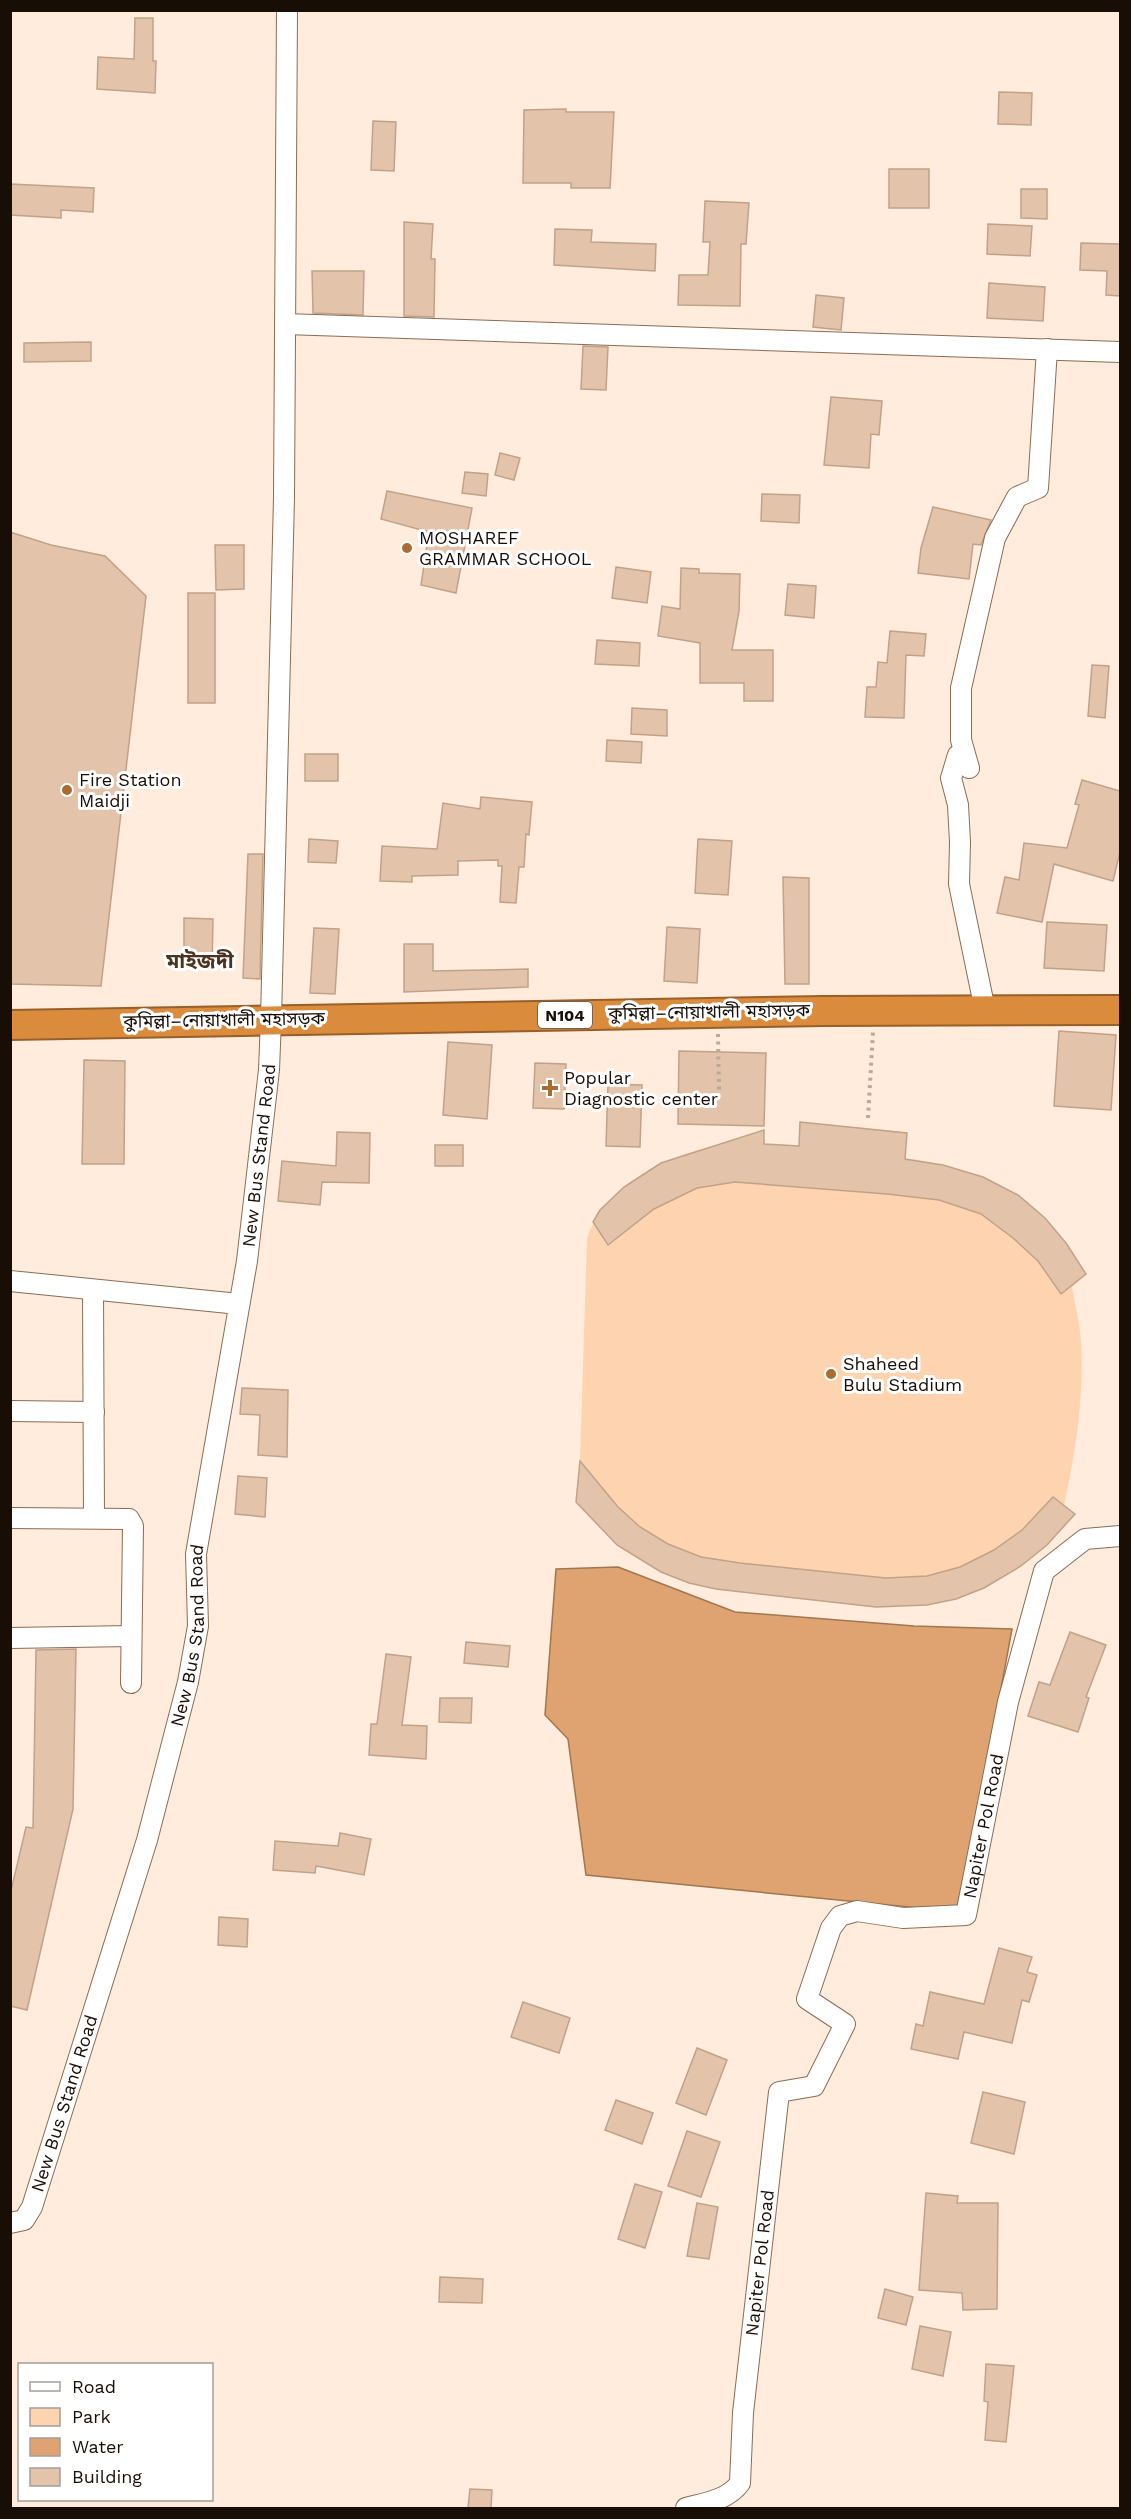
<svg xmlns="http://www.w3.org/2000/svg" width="1131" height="2519" font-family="'Work Sans','Noto Sans Bengali',sans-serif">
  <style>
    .green { fill: #fed3b0 }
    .water { fill: #dea370; stroke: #a37650; stroke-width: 1.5 }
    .building { fill: #e3c4aa; stroke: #c1a289; stroke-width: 1.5 }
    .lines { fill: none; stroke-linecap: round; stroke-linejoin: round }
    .minor-casing { stroke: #896d55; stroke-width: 22 }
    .highway-casing { stroke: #975f29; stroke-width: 32 }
    .path { stroke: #b9a99b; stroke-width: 4; stroke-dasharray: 3 4.5; stroke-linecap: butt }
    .minor { stroke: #fff; stroke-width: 20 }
    .highway { stroke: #db8b3c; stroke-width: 28 }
    .poi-dot { fill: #a96c31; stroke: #fff; stroke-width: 2 }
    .labels { text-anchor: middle; stroke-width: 6; stroke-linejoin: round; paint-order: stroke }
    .shield { fill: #fff; stroke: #5e5651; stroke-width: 1.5 }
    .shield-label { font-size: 16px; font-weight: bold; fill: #190e06 }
    .poi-label { font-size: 18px; fill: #190e06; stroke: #fff; text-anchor: start }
    .street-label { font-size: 18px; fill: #190e06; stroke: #fff }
    .quarter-label { font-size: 21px; font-weight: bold; fill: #4c331d; stroke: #fff }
  </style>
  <rect width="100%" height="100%" fill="#ffecdc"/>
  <path class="green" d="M 800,1122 L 907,1133 L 905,1159 L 1018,1195 L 1045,1218 L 1066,1243 L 1086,1274 L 1072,1287 C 1075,1305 1080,1324 1081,1342 C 1084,1397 1076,1451 1064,1505 L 1075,1514 L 1047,1545 L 1021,1566 L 984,1588 L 956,1599 L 927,1605 L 876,1607 L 716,1589 L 661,1572 L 617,1545 L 576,1502 L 580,1461 L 587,1238 C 609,1180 675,1149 734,1144 C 756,1143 777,1144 799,1146 Z"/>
  <path class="water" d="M 618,1567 L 735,1612 L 914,1626 L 1012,1629 L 960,1912 L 586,1875 L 568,1739 L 545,1715 L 556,1569 Z"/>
  <g class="building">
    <path d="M 135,18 L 153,18 L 153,61 L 156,61 L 155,93 L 97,89 L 98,57 L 134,59 Z"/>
    <path d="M 999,92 L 1032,93 L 1031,125 L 998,124 Z"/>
    <path d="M 566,109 L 566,112 L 614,112 L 610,188 L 571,188 L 571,183 L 523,183 L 524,110 Z"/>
    <path d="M 373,121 L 396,122 L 394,171 L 371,170 Z"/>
    <rect x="889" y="169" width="40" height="39"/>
    <path d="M 10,184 L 94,188 L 93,212 L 61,210 L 61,218 L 10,215 Z"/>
    <path d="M 1021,189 L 1047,189 L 1047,219 L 1021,218 Z"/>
    <path d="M 705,201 L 749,203 L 746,244 L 741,244 L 740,306 L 678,305 L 679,275 L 708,275 L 710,242 L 703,242 Z"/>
    <path d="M 404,222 L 433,224 L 431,259 L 435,259 L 434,317 L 404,316 Z"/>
    <path d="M 988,224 L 1032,226 L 1030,256 L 987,254 Z"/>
    <path d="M 555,229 L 592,230 L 591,242 L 656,244 L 655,271 L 554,265 Z"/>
    <path d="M 1081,243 L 1120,244 L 1120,296 L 1106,295 L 1107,271 L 1080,270 Z"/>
    <path d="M 312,271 L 364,271 L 363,315 L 313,313 Z"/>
    <path d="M 989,283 L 1045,287 L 1043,321 L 987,318 Z"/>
    <path d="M 816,295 L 844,298 L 841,330 L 813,327 Z"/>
    <path d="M 91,342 L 91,361 L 24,362 L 24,343 Z"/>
    <path d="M 583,346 L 608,347 L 606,390 L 581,389 Z"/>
    <path d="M 831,397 L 882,401 L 879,435 L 871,434 L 869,468 L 824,465 Z"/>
    <path d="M 500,453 L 520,458 L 514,480 L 495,475 Z"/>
    <path d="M 465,472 L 488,474 L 486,496 L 462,493 Z"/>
    <path d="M 387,491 L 472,508 L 456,593 L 421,585 L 429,532 L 381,519 Z"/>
    <path d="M 762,494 L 800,495 L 799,523 L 761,521 Z"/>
    <path d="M 933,507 L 991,520 L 981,545 L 973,544 L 969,579 L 918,573 L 921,548 Z"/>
    <path d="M 10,532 L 51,545 L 105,556 L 146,596 L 101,986 L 10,984 Z"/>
    <path d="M 215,545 L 244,545 L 244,589 L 216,590 Z"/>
    <path d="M 616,567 L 651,572 L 647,603 L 612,598 Z"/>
    <path d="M 681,568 L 699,569 L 699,573 L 740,574 L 739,611 L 732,650 L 773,650 L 773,701 L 744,701 L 744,683 L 700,683 L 700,643 L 658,636 L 662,606 L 680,609 Z"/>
    <path d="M 788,584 L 816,586 L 814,618 L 785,615 Z"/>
    <rect x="188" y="593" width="27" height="110"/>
    <path d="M 890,631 L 926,634 L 924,656 L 906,655 L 904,718 L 865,717 L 867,687 L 876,687 L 878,662 L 887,663 Z"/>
    <path d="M 597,640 L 640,643 L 639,666 L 595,664 Z"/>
    <path d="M 1092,665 L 1109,666 L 1105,718 L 1088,716 Z"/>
    <path d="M 632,708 L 667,710 L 667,736 L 631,734 Z"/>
    <path d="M 607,740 L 642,742 L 641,763 L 606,761 Z"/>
    <rect x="305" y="754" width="33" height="27"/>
    <path d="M 1082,780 L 1120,791 L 1120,852 L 1113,881 L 1054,864 L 1042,922 L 997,913 L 1005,877 L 1019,880 L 1024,843 L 1067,848 L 1079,805 L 1075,804 Z"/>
    <path d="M 481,797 L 532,802 L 529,835 L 526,834 L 524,867 L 519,867 L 516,903 L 500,902 L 502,866 L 498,866 L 498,860 L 458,861 L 458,875 L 412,876 L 412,882 L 380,881 L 382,846 L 437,849 L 443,803 L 480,809 Z"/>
    <path d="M 309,839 L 338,841 L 336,863 L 308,862 Z"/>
    <path d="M 698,839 L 732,841 L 728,895 L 695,893 Z"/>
    <path d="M 248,854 L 263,854 L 260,979 L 243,978 Z"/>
    <path d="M 783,877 L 809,878 L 809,984 L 785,984 Z"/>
    <path d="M 184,918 L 213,919 L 212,966 L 184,965 Z"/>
    <path d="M 1047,922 L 1107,925 L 1104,971 L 1044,968 Z"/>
    <path d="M 667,927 L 700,929 L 697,983 L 664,981 Z"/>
    <path d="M 314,928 L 339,929 L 335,994 L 310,993 Z"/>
    <path d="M 404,944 L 433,944 L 433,971 L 528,969 L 528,987 L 404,992 Z"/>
    <path d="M 1059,1031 L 1116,1035 L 1111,1110 L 1054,1106 Z"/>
    <path d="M 448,1042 L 492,1045 L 487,1119 L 443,1115 Z"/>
    <path d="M 679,1051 L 766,1053 L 764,1126 L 678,1124 Z"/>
    <path d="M 84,1060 L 125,1061 L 124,1164 L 82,1164 Z"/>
    <path d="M 535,1063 L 566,1064 L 564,1109 L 533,1108 Z"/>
    <path d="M 608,1084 L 642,1085 L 640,1147 L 606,1146 Z"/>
    <path d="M 800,1122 L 907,1133 L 905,1159 L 943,1165 L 983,1177 L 1018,1195 L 1045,1218 L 1066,1243 L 1086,1274 L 1061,1294 L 1038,1261 L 1013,1238 L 981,1214 L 939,1200 L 887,1194 L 735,1182 L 697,1188 L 654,1209 L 608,1245 L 593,1222 L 600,1210 L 624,1187 L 661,1163 L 764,1130 L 764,1144 L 799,1146 Z"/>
    <path d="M 337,1132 L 370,1133 L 369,1183 L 322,1182 L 320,1205 L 278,1201 L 282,1161 L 336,1166 Z"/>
    <rect x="435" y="1145" width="28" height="21"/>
    <path d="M 242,1388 L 288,1390 L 287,1457 L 258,1455 L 260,1415 L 240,1414 Z"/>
    <path d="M 580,1461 L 618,1507 L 640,1527 L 668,1544 L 701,1557 L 740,1563 L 886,1578 L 927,1576 L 960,1567 L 994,1550 L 1022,1530 L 1053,1497 L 1075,1514 L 1047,1545 L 1021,1566 L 984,1588 L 956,1599 L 927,1605 L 876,1607 L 716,1589 L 689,1583 L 661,1572 L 617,1545 L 576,1502 Z"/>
    <path d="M 238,1476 L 267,1478 L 265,1517 L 235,1514 Z"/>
    <path d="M 1070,1632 L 1106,1645 L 1086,1697 L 1089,1698 L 1078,1732 L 1028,1716 L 1039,1682 L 1050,1685 Z"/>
    <path d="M 466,1642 L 510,1646 L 508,1667 L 464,1663 Z"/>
    <path d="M 76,1649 L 73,1809 L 27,2010 L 10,2006 L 10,1895 L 26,1827 L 33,1828 L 36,1650 Z"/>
    <path d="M 386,1654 L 411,1657 L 402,1725 L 427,1726 L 426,1759 L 369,1755 L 371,1724 L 377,1724 Z"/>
    <path d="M 440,1698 L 472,1698 L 471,1723 L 439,1722 Z"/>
    <path d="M 340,1833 L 371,1839 L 364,1875 L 316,1866 L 315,1873 L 273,1870 L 275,1841 L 338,1846 Z"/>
    <path d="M 219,1917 L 248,1919 L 247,1947 L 218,1945 Z"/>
    <path d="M 999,1948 L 1032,1957 L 1027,1972 L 1037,1975 L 1029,2002 L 1022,2000 L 1012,2043 L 964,2032 L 958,2059 L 911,2049 L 916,2024 L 923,2026 L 930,1992 L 984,2004 Z"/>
    <path d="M 523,2002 L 570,2018 L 559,2053 L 511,2037 Z"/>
    <path d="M 697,2048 L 727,2060 L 706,2115 L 676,2103 Z"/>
    <path d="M 983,2092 L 1025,2102 L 1014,2154 L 971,2143 Z"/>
    <path d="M 616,2100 L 653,2113 L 642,2144 L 605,2130 Z"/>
    <path d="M 687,2131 L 720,2142 L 701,2197 L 668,2186 Z"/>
    <path d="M 635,2184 L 662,2192 L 645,2248 L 618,2239 Z"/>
    <path d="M 926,2193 L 958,2196 L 957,2203 L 998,2203 L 997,2309 L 963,2310 L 962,2293 L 919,2290 Z"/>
    <path d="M 697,2203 L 718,2207 L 709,2259 L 687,2256 Z"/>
    <path d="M 440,2277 L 483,2279 L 482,2303 L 439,2302 Z"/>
    <path d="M 885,2289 L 913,2297 L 906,2325 L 878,2318 Z"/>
    <path d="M 920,2326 L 951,2332 L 943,2376 L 912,2369 Z"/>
    <path d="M 986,2364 L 1014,2366 L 1006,2442 L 985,2440 L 988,2402 L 984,2401 Z"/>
    <path d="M 470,2489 L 492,2490 L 491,2508 L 468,2508 Z"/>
  </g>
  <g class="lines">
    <g class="minor-casing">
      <g id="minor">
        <path d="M 285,324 L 1120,352"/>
        <path d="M 985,1010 L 959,884 L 960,842 L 958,805 L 951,778 L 958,755 L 969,768 L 961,740 L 961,688 L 995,538 L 1017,497 L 1038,488 L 1047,349"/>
        <path d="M 10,1281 L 239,1304"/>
        <path d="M 93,1290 L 94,1518"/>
        <path d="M 10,1411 L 94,1412"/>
        <path d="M 10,1518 L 129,1519 L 133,1526 L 131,1683"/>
        <path d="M 10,1638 L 131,1636"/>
        <path id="s1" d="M 10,2223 L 24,2220 L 32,2207 L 147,1840 L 188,1682 L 198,1626 L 196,1554 L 247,1261 L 269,1070 L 271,1019 L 284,498 L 287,10"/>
        <path id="s2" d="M 686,2508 C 705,2503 728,2500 740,2483 L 743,2413 L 779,2092 L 814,2086 L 845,2024 L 807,1999 L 831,1928 L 840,1916 L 857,1911 L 903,1918 L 966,1915 L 1008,1702 L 1044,1571 L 1085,1539 L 1120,1536"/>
      </g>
    </g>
    <g class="highway-casing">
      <path id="highway" d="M 10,1025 L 824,1011 L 1120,1010"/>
    </g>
    <g class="path">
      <path d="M 718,1034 L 719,1091"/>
      <path d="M 868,1118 L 873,1032"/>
    </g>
    <use href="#minor" class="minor"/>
    <use href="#highway" class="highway"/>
  </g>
  <g class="poi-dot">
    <circle cx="407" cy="548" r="6"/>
    <circle cx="67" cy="790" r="6"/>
    <path d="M547 1079h6v6h6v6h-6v6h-6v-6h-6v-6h6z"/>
    <circle cx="831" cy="1374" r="6"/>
  </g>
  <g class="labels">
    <rect class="shield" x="538" y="1002" width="54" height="26" rx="4.5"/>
    <g class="shield-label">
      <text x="565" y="1021">N104</text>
    </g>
    <g class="poi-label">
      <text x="419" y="544">MOSHAREF<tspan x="419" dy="21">GRAMMAR SCHOOL</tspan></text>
      <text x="79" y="786">Fire Station<tspan x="79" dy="21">Maidji</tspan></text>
      <text x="564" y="1084">Popular<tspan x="564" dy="21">Diagnostic center</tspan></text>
      <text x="843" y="1370">Shaheed<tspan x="843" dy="21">Bulu Stadium</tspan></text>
    </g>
    <g class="street-label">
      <text transform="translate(709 1012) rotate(-1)" y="6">কুমিল্লা–নোয়াখালী মহাসড়ক</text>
      <text transform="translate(224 1020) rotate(-1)" y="6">কুমিল্লা–নোয়াখালী মহাসড়ক</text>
      <text dy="6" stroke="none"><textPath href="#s1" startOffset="1110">New Bus Stand Road</textPath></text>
      <text dy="6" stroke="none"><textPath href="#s1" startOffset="624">New Bus Stand Road</textPath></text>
      <text dy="6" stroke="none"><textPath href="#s2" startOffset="912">Napiter Pol Road</textPath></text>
      <text dy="6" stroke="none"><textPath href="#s1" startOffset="138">New Bus Stand Road</textPath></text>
      <text dy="6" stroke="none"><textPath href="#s2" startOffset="282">Napiter Pol Road</textPath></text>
    </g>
    <g class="quarter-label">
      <text x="200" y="968">মাইজদী</text>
    </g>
  </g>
  <rect width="1131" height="2519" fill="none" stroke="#190e06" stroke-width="24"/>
  <rect x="18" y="2363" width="195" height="138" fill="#ffffff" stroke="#a39f9b" stroke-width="1.5"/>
  <rect x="30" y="2382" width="30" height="9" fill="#ffffff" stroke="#a39f9b" stroke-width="1.5"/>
  <text x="72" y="2393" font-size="18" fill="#190e06">Road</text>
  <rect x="30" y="2408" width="30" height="18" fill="#fed3b0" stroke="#a39f9b" stroke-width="1.5"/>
  <text x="72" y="2423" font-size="18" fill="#190e06">Park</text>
  <rect x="30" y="2438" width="30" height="18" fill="#dea370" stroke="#a39f9b" stroke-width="1.5"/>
  <text x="72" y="2453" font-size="18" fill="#190e06">Water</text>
  <rect x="30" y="2468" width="30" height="18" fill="#e3c4aa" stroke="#a39f9b" stroke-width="1.5"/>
  <text x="72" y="2483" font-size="18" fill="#190e06">Building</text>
</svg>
